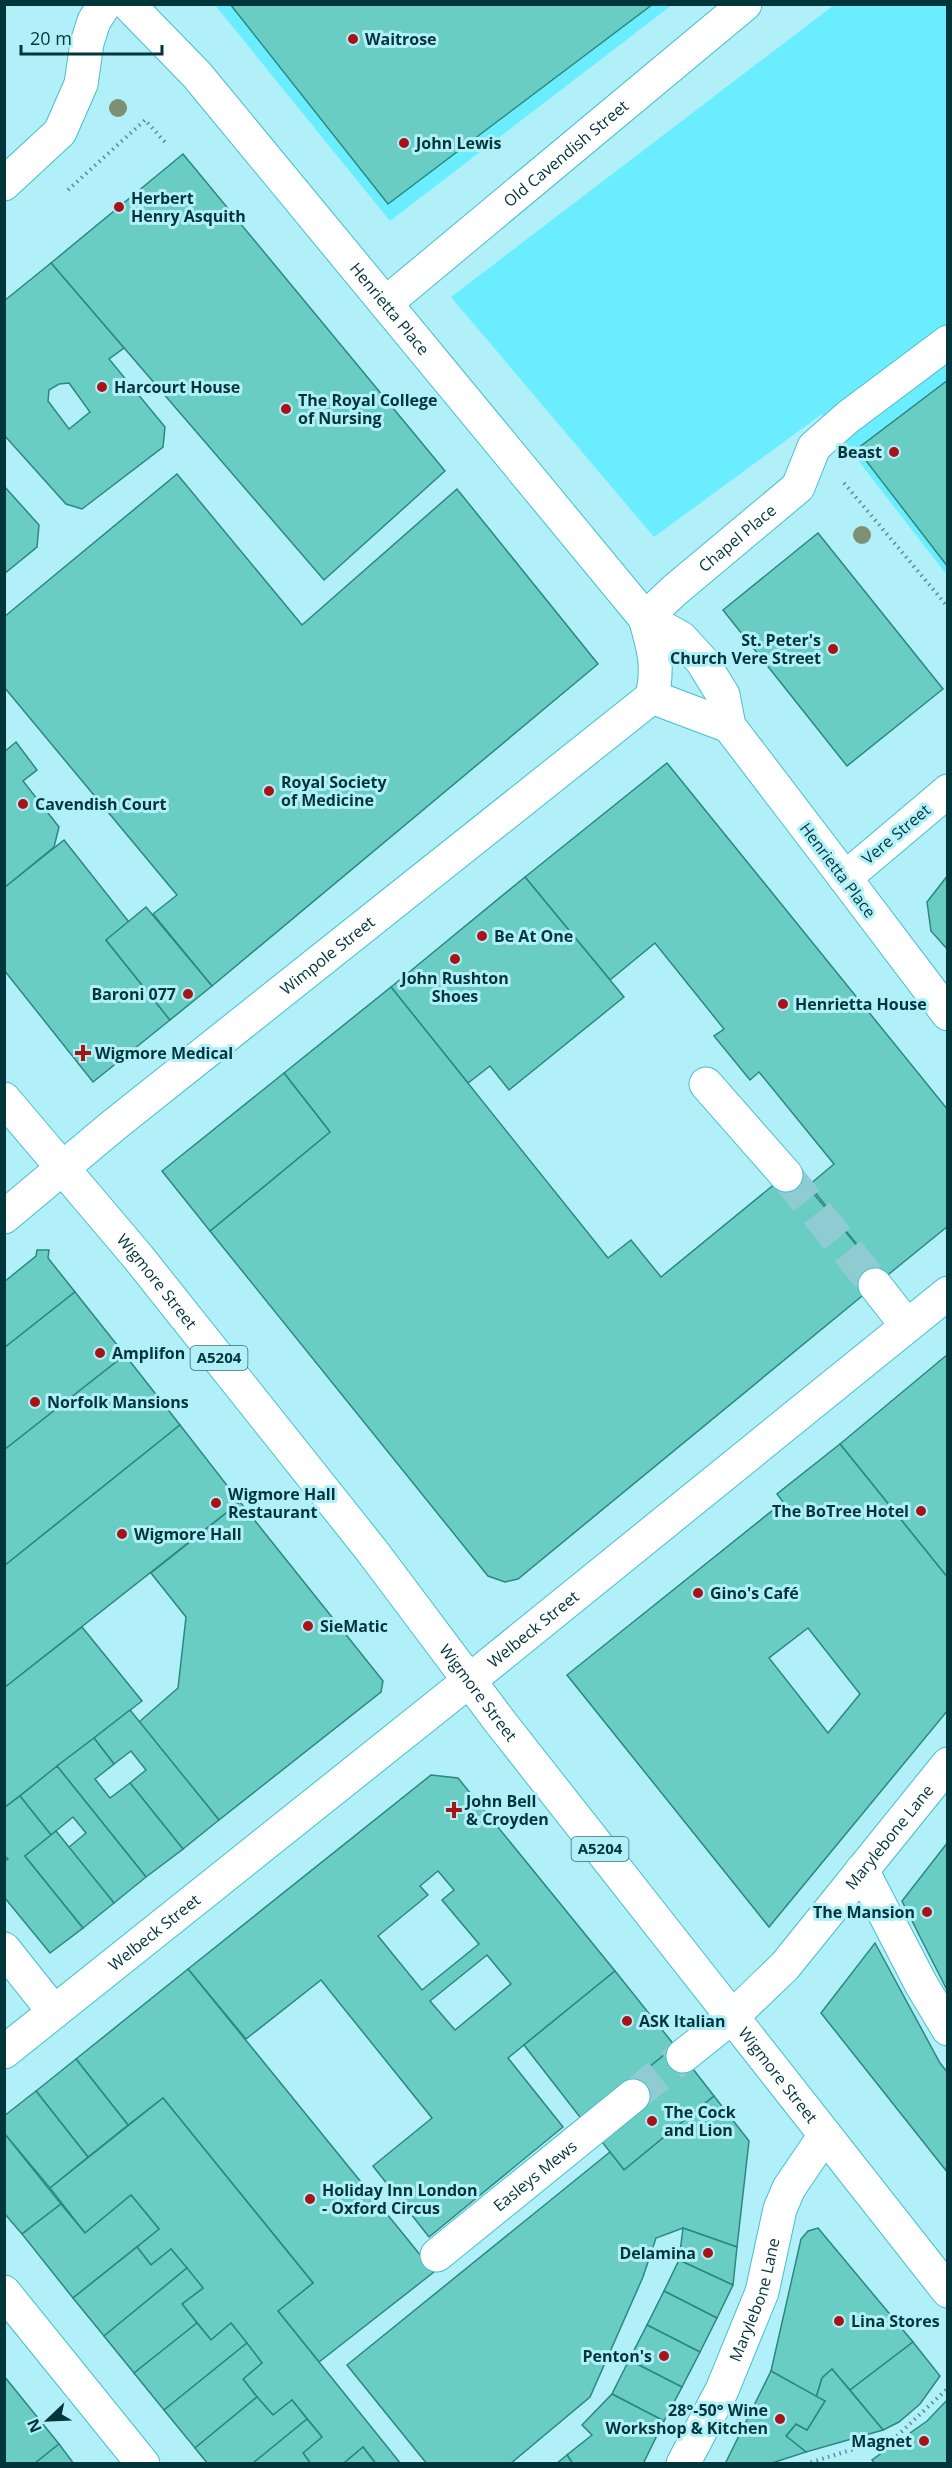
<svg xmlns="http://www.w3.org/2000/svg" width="952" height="2468" font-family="'Open Sans',sans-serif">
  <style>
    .built { fill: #6aeeff }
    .building { fill: #6acdc3; stroke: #2b8880; stroke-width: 1.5; fill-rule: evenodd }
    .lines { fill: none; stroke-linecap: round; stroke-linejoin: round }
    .minor-tunnel { stroke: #8ecbd3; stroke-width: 33; stroke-dasharray: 33 16; stroke-linecap: butt }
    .minor-casing { stroke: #46bece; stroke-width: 35 }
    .major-casing { stroke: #46bece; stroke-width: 35 }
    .path { stroke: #558e96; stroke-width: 4; stroke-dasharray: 1.5 4.5; stroke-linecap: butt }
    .minor { stroke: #fff; stroke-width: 33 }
    .major { stroke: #fff; stroke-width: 33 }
    .tree { fill: #7e8f73 }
    .poi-dot { fill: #a81317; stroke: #b1f0f9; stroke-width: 2 }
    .labels { text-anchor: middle; stroke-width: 6; stroke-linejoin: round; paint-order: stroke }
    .shield { fill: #b1f0f9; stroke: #356d75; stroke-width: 1.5 }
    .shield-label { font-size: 15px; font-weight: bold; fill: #00353c }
    .poi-label { font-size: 16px; font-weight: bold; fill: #00353c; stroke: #b1f0f9; text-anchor: start }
    .street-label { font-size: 16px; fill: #00353c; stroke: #b1f0f9 }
  </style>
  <rect width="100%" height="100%" fill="#b1f0f9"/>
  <g class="built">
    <path d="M 215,5 L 672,5 L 390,221 Z"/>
    <path d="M 834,5 L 947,5 L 947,575 L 822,414 L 654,537 L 451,297 Z"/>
  </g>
  <g class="building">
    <path d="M 230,4 L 653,4 L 388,204 Z"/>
    <path d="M 183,154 L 445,471 L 324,580 L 51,263 Z"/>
    <path d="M 51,263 L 124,348 L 109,359 L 165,427 L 163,447 L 82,509 L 66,504 L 4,435 L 4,301 ZM 69,383 L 90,412 L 69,429 L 48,401 L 49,390 L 59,384 Z"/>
    <path d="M 948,380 L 948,567 L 857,449 Z"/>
    <path d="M 177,474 L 302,625 L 457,489 L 598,664 L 212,986 L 153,914 L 177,895 L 4,687 L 4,617 Z"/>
    <path d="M 4,486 L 39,525 L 37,547 L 4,574 Z"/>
    <path d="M 818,533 L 943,689 L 847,766 L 723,610 Z"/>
    <path d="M 16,742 L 37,770 L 23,781 L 59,827 L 54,847 L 4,888 L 4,752 Z"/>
    <path d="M 667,763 L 948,1110 L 948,1226 L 884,1278 L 809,1185 L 834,1164 L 759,1072 L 750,1080 L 714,1036 L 724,1029 L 655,943 L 610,980 L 525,877 Z"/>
    <path d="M 64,840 L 129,922 L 106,940 L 170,1020 L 93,1082 L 4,970 L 4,888 Z"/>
    <path d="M 948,875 L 948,950 L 931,931 L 927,902 Z"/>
    <path d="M 525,877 L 624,997 L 509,1090 L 490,1066 L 468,1083 L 391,987 Z"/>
    <path d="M 146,907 L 212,986 L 170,1020 L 106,940 Z"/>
    <path d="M 391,987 L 608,1258 L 631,1240 L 661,1277 L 793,1169 L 884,1278 L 518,1579 L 505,1582 L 488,1576 L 210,1231 L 330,1132 L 284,1073 Z"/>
    <path d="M 284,1073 L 330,1132 L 210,1231 L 162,1171 Z"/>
    <path d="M 37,1250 L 49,1250 L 48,1258 L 75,1292 L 4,1348 L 4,1282 L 36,1256 Z"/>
    <path d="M 75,1292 L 125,1355 L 4,1450 L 4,1348 Z"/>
    <path d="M 948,1354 L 948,1578 L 840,1444 Z"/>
    <path d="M 125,1355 L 180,1425 L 4,1566 L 4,1450 Z"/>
    <path d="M 180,1425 L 240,1502 L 4,1688 L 4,1566 Z"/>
    <path d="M 840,1444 L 948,1578 L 948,1710 L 769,1927 L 567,1675 L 783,1502 L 777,1494 ZM 808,1628 L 860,1694 L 828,1733 L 769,1658 Z"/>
    <path d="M 240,1502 L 383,1681 L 381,1692 L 219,1820 L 139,1722 L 178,1688 L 186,1617 L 151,1573 Z"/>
    <path d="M 82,1627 L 142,1701 L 4,1808 L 4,1688 Z"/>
    <path d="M 130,1710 L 219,1820 L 183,1849 L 130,1783 L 146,1770 L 131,1751 L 114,1764 L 94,1738 Z"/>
    <path d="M 94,1738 L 114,1764 L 95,1779 L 110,1798 L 130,1783 L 183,1849 L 146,1877 L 57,1766 Z"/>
    <path d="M 57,1766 L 146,1877 L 114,1903 L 68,1848 L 86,1833 L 73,1817 L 51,1835 L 20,1796 Z"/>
    <path d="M 431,1775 L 458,1778 L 615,1971 L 508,2058 L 563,2127 L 429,2237 L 373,2166 L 432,2118 L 321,1980 L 246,2039 L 188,1969 ZM 438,1871 L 454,1890 L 442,1900 L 479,1944 L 422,1990 L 378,1936 L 428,1895 L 420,1886 ZM 487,1955 L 511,1984 L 455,2030 L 430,2001 Z"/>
    <path d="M 20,1796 L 51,1835 L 25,1856 L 83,1928 L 50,1953 L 4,1897 L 4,1861 L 8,1859 L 4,1855 L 4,1808 Z"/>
    <path d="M 56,1831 L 114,1903 L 83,1928 L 25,1856 Z"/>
    <path d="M 948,1842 L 948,1992 L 902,1901 Z"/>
    <path d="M 875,1943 L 940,2063 L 948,2073 L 948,2173 L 821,2013 Z"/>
    <path d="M 188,1969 L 434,2272 L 319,2362 L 278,2311 L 313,2283 L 163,2098 L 128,2125 L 76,2059 Z"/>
    <path d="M 615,1971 L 675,2046 L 583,2121 L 524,2045 Z"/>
    <path d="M 675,2046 L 714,2096 L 624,2170 L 599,2138 L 626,2086 Z"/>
    <path d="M 76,2059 L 128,2125 L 88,2157 L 36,2091 Z"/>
    <path d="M 36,2091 L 88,2157 L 50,2188 L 4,2133 L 4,2116 Z"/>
    <path d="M 714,2096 L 749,2141 L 737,2247 L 683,2228 L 656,2238 L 643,2277 L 590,2397 L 510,2464 L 427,2464 L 347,2365 L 610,2152 L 624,2170 Z"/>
    <path d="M 163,2098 L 313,2283 L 278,2311 L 401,2464 L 376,2464 L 363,2447 L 343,2464 L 311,2464 L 303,2453 L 322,2437 L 292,2400 L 273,2415 L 257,2397 L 243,2379 L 262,2363 L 231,2323 L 211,2340 L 182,2304 L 203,2288 L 171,2249 L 151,2265 L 137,2247 L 159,2229 L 131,2195 L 85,2233 L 50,2188 Z"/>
    <path d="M 4,2133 L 61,2204 L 22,2234 L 4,2213 Z"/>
    <path d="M 131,2195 L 159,2229 L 73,2298 L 22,2234 L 61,2204 L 85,2233 Z"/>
    <path d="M 683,2228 L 737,2247 L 733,2285 L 679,2260 Z"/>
    <path d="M 818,2228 L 913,2342 L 850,2390 L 832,2369 L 822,2378 L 816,2398 L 771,2371 L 801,2239 L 808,2231 Z"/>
    <path d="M 137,2247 L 151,2265 L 171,2249 L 187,2268 L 104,2336 L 73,2298 Z"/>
    <path d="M 679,2260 L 733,2285 L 717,2318 L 664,2291 Z"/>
    <path d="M 187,2268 L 203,2288 L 182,2304 L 197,2323 L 134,2373 L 104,2336 Z"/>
    <path d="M 664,2291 L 717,2318 L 700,2352 L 647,2325 Z"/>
    <path d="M 197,2323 L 211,2340 L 231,2323 L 247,2343 L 164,2410 L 134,2373 Z"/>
    <path d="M 647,2325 L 700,2352 L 682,2387 L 629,2360 Z"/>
    <path d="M 913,2342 L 940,2376 L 920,2404 L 899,2422 L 883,2430 L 850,2390 Z"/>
    <path d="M 247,2343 L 262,2363 L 243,2379 L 257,2397 L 195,2448 L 164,2410 Z"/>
    <path d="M 629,2360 L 682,2387 L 664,2421 L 612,2394 Z"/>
    <path d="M 832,2369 L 883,2430 L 806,2452 L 786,2436 L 796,2424 L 807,2430 L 825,2401 L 816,2398 L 822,2378 Z"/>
    <path d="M 771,2371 L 825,2401 L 807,2430 L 796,2424 L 786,2436 L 806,2452 L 769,2464 L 725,2464 Z"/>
    <path d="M 4,2376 L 59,2444 L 34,2464 L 4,2464 Z"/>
    <path d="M 612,2394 L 664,2421 L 643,2464 L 573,2464 L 567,2455 L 592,2435 L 582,2425 Z"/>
    <path d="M 257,2397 L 273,2415 L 292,2400 L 307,2419 L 252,2464 L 208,2464 L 195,2448 Z"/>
    <path d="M 948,2399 L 948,2464 L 875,2464 L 872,2460 L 927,2421 Z"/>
    <path d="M 307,2419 L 322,2437 L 303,2453 L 311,2464 L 252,2464 Z"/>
    <path d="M 59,2444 L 74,2464 L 34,2464 Z"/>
    <path d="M 363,2447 L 376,2464 L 343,2464 Z"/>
    <path d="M 363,2447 L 376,2464 L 343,2464 Z"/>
    <path d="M 567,2455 L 573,2464 L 556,2464 Z"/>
  </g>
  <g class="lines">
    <g class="minor-tunnel">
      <path d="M 786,1175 L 875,1285"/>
      <path d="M 633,2096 L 683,2056"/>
    </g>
    <g class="minor-casing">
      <g id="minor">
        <path id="s1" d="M 128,4 L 197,75 L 645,618 L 681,638 L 702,661 L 723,695 L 729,726 L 845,878"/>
        <path d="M 4,184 L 60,132 L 81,84 L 87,43 L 94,21 L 105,4"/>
        <path id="s2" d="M 386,303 L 745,4"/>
        <path id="s3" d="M 645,618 L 675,590 L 798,487 L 814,447 L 848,417 L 948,342"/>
        <path d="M 645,618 C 654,649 659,666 652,697"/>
        <path d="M 652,697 L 729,726"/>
        <path d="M 706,1084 L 786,1175"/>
        <path id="s4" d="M 4,1217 L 114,1125 L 652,697"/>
        <path d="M 875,1285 L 907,1326"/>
        <path d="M 862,1870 L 921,1984 L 948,2029"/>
        <path d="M 4,1949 L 54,2012"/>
        <path id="s5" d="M 4,2052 L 470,1680"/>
        <path id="s6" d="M 683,2056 L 732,2017 L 785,1966 L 948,1764"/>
        <path id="s7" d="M 437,2255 L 633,2096"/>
        <path d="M 4,2292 L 143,2464"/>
        <path id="s8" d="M 683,2464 L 722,2390 L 762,2292 L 780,2209 L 789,2188 L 825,2135"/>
      </g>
    </g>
    <g class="major-casing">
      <g id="major">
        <path d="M 948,791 L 845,878 L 948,1014"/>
        <path id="s9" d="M 4,1099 L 138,1257 L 372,1551 L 501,1723 L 948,2291"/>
        <path id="s10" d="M 470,1680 L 948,1293"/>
      </g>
    </g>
    <g class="path">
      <path d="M 68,190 L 145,120 L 165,142"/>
      <path d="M 844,483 L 948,607"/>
      <path d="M 805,2464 L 897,2436 L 948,2388"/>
    </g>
    <use href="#minor" class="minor"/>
    <use href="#major" class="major"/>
  </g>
  <g class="tree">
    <circle cx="118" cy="108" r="9"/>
    <circle cx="862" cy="535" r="9"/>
  </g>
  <g class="poi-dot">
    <circle cx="353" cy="39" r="6"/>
    <circle cx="404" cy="143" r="6"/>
    <circle cx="119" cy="207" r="6"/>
    <circle cx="102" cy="387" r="6"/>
    <circle cx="286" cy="409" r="6"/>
    <circle cx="894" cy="452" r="6"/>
    <circle cx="833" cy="649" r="6"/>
    <circle cx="269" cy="791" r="6"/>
    <circle cx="23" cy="804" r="6"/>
    <circle cx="482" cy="936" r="6"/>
    <circle cx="455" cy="959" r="6"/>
    <circle cx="188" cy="994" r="6"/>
    <circle cx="783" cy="1004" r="6"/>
    <path d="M80 1044h6v6h6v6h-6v6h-6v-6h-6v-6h6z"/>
    <circle cx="100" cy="1353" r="6"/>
    <circle cx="35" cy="1402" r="6"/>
    <circle cx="216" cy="1503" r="6"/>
    <circle cx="921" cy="1511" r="6"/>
    <circle cx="122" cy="1534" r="6"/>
    <circle cx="698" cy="1593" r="6"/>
    <circle cx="308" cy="1626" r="6"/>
    <path d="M451 1801h6v6h6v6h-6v6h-6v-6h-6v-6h6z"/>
    <circle cx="927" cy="1912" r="6"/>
    <circle cx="627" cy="2021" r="6"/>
    <circle cx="652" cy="2121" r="6"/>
    <circle cx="310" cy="2199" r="6"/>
    <circle cx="708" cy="2253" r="6"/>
    <circle cx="839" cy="2321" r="6"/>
    <circle cx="664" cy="2356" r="6"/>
    <circle cx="780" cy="2419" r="6"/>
    <circle cx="924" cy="2441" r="6"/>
  </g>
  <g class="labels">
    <g class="shield">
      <rect x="190.5" y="1346" width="57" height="24" rx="4.5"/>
      <rect x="571.5" y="1837" width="57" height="24" rx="4.5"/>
    </g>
    <g class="shield-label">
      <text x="219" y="1363">A5204</text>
      <text x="600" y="1854">A5204</text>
    </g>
    <g class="poi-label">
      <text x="365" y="45">Waitrose</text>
      <text x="416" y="149">John Lewis</text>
      <text x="131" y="204">Herbert<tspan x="131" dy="18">Henry Asquith</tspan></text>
      <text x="114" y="393">Harcourt House</text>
      <text x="298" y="406">The Royal College<tspan x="298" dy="18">of Nursing</tspan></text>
      <text x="882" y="458" text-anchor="end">Beast</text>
      <text x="821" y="646" text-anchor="end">St. Peter's<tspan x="821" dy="18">Church Vere Street</tspan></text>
      <text x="281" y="788">Royal Society<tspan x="281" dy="18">of Medicine</tspan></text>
      <text x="35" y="810">Cavendish Court</text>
      <text x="494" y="942">Be At One</text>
      <text x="455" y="984" text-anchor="middle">John Rushton<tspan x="455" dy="18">Shoes</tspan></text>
      <text x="176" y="1000" text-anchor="end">Baroni 077</text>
      <text x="795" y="1010">Henrietta House</text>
      <text x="95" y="1059">Wigmore Medical</text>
      <text x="112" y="1359">Amplifon</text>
      <text x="47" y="1408">Norfolk Mansions</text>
      <text x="228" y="1500">Wigmore Hall<tspan x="228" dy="18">Restaurant</tspan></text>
      <text x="909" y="1517" text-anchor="end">The BoTree Hotel</text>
      <text x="134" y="1540">Wigmore Hall</text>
      <text x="710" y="1599">Gino's Café</text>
      <text x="320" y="1632">SieMatic</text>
      <text x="466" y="1807">John Bell<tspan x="466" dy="18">&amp; Croyden</tspan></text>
      <text x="915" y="1918" text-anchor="end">The Mansion</text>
      <text x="639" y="2027">ASK Italian</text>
      <text x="664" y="2118">The Cock<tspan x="664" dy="18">and Lion</tspan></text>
      <text x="322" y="2196">Holiday Inn London<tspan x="322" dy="18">- Oxford Circus</tspan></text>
      <text x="696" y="2259" text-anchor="end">Delamina</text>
      <text x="851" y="2327">Lina Stores</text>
      <text x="652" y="2362" text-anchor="end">Penton's</text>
      <text x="768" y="2416" text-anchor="end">28°-50° Wine<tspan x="768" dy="18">Workshop &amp; Kitchen</tspan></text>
      <text x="912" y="2447" text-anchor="end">Magnet</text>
    </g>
    <g class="street-label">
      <text dy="6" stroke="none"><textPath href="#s2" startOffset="234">Old Cavendish Street</textPath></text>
      <text dy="6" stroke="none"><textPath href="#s1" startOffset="402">Henrietta Place</textPath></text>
      <text dy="6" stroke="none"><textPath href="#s3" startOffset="122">Chapel Place</textPath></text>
      <text transform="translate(896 834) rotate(-40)" y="6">Vere Street</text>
      <text transform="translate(838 870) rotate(53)" y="6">Henrietta Place</text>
      <text dy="6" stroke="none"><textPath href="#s4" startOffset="416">Wimpole Street</textPath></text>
      <text dy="6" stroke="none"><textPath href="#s9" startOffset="238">Wigmore Street</textPath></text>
      <text dy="6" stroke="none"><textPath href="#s10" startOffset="81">Welbeck Street</textPath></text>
      <text dy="6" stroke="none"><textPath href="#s9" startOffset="760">Wigmore Street</textPath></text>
      <text dy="6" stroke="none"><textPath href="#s6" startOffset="302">Marylebone Lane</textPath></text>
      <text dy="6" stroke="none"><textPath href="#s5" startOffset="192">Welbeck Street</textPath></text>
      <text dy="6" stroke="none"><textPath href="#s9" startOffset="1246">Wigmore Street</textPath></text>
      <text dy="6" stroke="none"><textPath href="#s7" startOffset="126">Easleys Mews</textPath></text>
      <text dy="6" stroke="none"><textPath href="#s8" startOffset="180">Marylebone Lane</textPath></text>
    </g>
  </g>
  <rect width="952" height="2468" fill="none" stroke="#00353c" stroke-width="12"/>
  <g transform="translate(48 2420) rotate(247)" stroke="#b1f0f9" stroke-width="4.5" paint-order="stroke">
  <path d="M0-4.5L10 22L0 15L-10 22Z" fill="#00353c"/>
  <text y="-9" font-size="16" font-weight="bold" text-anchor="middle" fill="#00353c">N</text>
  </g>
  <path d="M21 45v9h141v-9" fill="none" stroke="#00353c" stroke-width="3"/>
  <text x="30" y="45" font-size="18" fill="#00353c" stroke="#b1f0f9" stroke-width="4.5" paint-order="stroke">20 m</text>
</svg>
